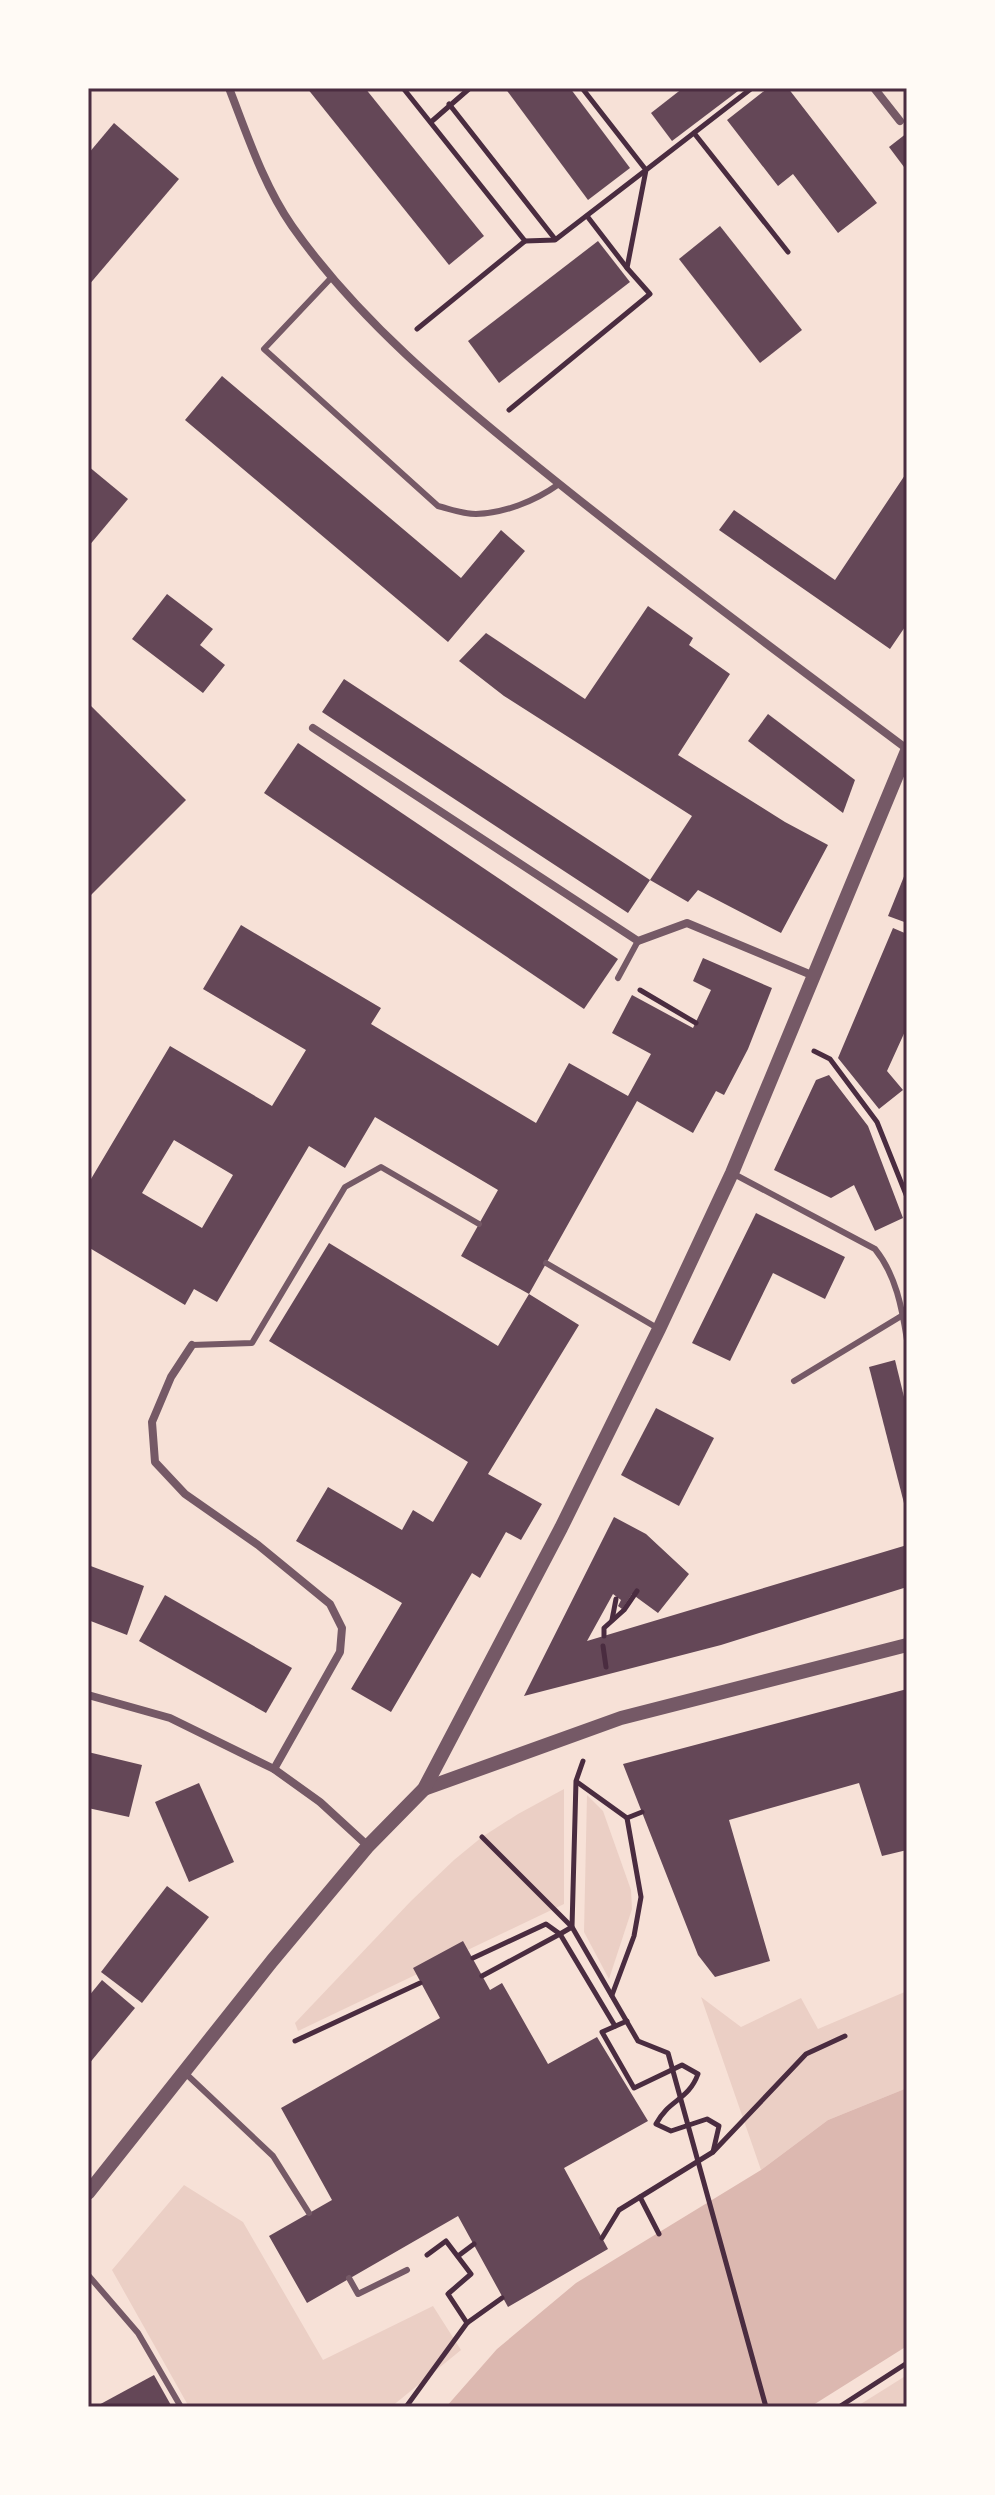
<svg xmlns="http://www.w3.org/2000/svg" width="995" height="2495" font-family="'DM Sans',sans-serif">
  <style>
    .green { fill: #ebcfc5 }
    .water { fill: #dcb8b0 }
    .building { fill: #644757; fill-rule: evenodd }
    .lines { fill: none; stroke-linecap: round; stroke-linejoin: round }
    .path { stroke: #4a2c40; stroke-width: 5 }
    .service { stroke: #755966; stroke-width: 6 }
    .minor { stroke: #755966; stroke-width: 8 }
    .tertiary { stroke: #755966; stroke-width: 14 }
    .neatline { fill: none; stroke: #4a2c40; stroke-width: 3 }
  </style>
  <rect width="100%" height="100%" fill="#f7e1d7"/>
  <g class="green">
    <path d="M 564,1789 L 564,1904 L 298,2031 L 295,2023 L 411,1901 L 454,1860 L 482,1837 L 518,1814 Z"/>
    <path d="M 587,1795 L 603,1811 L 631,1890 L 632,1909 L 609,1979 L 584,1932 Z"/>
    <path d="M 907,1991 L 907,2088 L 828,2120 L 761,2170 L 701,1997 L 741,2027 L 801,1998 L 818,2029 Z"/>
    <path d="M 184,2185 L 243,2222 L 323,2360 L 433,2306 L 461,2350 L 391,2407 L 189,2407 L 112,2270 Z"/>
    <path d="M 907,2375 L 907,2407 L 856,2407 Z"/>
  </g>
  <path class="water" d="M 907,2088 L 907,2346 L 810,2407 L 446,2407 L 497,2349 L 576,2283 L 761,2170 L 828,2120 Z"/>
  <g class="building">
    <path d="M 307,88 L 365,88 L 484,236 L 449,265 Z"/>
    <path d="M 505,88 L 570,88 L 630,168 L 588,200 Z"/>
    <path d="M 683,88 L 742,88 L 672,141 L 651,113 Z"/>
    <path d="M 768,88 L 788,88 L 877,203 L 838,233 L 793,174 L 778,186 L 727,120 Z"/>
    <path d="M 114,123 L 179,179 L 88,286 L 88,154 Z"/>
    <path d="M 907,133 L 907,171 L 889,147 Z"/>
    <path d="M 720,226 L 802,330 L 760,363 L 679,259 Z"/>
    <path d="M 598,241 L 630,282 L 499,383 L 468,341 Z"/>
    <path d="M 222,376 L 461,578 L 501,530 L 525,551 L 448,642 L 185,420 Z"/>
    <path d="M 88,466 L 128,499 L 88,547 Z"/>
    <path d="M 907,472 L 907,624 L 890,649 L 719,530 L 734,510 L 835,580 Z"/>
    <path d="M 167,594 L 213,629 L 200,645 L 225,665 L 203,693 L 132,639 Z"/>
    <path d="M 648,606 L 693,638 L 689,645 L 730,674 L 678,755 L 785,822 L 828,845 L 781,933 L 698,890 L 688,902 L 650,880 L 628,913 L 322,712 L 344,679 L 650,880 L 692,816 L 504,696 L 459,661 L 486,633 L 585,699 Z"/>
    <path d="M 88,703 L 186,800 L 88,898 Z"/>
    <path d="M 768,714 L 855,780 L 843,813 L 748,741 Z"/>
    <path d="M 298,743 L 618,959 L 584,1009 L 264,793 Z"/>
    <path d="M 907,869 L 907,923 L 888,916 Z"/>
    <path d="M 241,925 L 381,1008 L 371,1024 L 536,1123 L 569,1063 L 628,1096 L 651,1054 L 612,1033 L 632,995 L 693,1028 L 711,990 L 693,981 L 703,958 L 772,988 L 748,1049 L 724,1095 L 716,1091 L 693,1133 L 637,1101 L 529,1294 L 461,1256 L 498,1190 L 375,1117 L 345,1168 L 309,1146 L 217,1302 L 194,1289 L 185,1305 L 88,1247 L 88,1184 L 170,1046 L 272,1106 L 306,1050 L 203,989 ZM 174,1140 L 233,1175 L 202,1228 L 142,1193 Z"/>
    <path d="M 893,928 L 907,934 L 907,1027 L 887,1071 L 903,1090 L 879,1109 L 838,1058 Z"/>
    <path d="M 829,1075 L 868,1126 L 903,1218 L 875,1231 L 854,1185 L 831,1198 L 774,1170 L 816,1080 Z"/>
    <path d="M 756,1213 L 845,1257 L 825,1299 L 773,1273 L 730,1361 L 692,1343 Z"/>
    <path d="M 329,1243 L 498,1346 L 529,1294 L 579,1325 L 488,1474 L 542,1504 L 521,1540 L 506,1532 L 480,1578 L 472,1573 L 391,1712 L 351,1689 L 402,1603 L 296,1541 L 328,1487 L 402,1530 L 413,1510 L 433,1522 L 468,1462 L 269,1341 Z"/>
    <path d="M 895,1360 L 907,1409 L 906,1511 L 869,1367 Z"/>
    <path d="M 656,1408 L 714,1438 L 679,1506 L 621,1475 Z"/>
    <path d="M 614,1517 L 646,1534 L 689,1574 L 658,1613 L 632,1594 L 622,1609 L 618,1606 L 621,1600 L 613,1594 L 587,1641 L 907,1545 L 907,1587 L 721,1645 L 524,1696 Z"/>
    <path d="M 88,1565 L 144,1586 L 127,1635 L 88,1620 Z"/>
    <path d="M 165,1595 L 292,1668 L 266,1713 L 139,1641 Z"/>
    <path d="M 907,1689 L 907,1772 L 904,1773 L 907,1784 L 907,1850 L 882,1856 L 859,1783 L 729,1820 L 770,1961 L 715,1977 L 698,1955 L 623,1764 Z"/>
    <path d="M 88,1752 L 142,1765 L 129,1817 L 88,1808 Z"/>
    <path d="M 199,1783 L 234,1862 L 189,1882 L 155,1802 Z"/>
    <path d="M 167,1886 L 209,1917 L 142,2003 L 101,1972 Z"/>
    <path d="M 463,1941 L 490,1990 L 502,1983 L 548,2064 L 597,2037 L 648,2121 L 564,2168 L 608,2249 L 508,2307 L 458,2216 L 307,2303 L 269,2236 L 332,2200 L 281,2108 L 440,2018 L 413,1968 Z"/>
    <path d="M 102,1980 L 135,2008 L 88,2065 L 88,1997 Z"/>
    <path d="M 154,2375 L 172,2407 L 95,2407 Z"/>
  </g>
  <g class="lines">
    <g class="path">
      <path d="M 403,88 L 525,241 L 417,329"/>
      <path d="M 449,104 L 555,239"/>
      <path d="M 431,122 L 470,88"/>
      <path d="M 694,133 L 788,252"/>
      <path d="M 587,216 L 627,268"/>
      <path d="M 525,241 L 555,240 L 646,170 L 582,88"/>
      <path d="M 509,410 L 650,294 L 627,268 L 646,170 L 752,88"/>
      <path d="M 640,990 L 696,1023"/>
      <path d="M 814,1051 L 830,1059 L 877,1122 L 907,1197"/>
      <path d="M 612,1620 L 616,1599"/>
      <path d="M 604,1636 L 604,1628 L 624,1610 L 637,1591"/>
      <path d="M 603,1646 L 606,1667"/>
      <path d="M 583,1761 L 576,1781 L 572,1927 L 638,2041 L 668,2053 L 766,2407"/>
      <path d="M 577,1782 L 627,1818"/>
      <path d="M 473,1958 L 546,1924 L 560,1934 L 572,1927 L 482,1837"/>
      <path d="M 482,1976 L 560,1934 L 615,2026"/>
      <path d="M 612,1995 L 634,1936 L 641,1897 L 627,1818 L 642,1812"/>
      <path d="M 627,2021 L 602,2032 L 634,2088 L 682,2065 L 698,2074 C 688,2101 669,2099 656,2124 L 671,2131 L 707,2119 L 719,2126 L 713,2152"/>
      <path d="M 295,2041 L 420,1983"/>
      <path d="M 640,2197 L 659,2234"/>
      <path d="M 602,2238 L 619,2210 L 713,2152 L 806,2054 L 845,2036"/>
      <path d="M 427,2255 L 446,2241 L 471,2274 L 449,2293"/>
      <path d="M 458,2256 L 474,2244"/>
      <path d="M 448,2294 L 467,2323"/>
      <path d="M 406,2407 L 467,2323 L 502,2298"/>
      <path d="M 839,2407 L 907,2363"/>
    </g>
    <g class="service">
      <path d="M 331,278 L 264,349 L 438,506 C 450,509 463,514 476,514 C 505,513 535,501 559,484"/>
      <path d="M 618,978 L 638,941"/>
      <path d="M 732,1173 L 875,1249 C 896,1275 902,1308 907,1340"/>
      <path d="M 546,1263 L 659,1329"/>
      <path d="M 192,1345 L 252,1343 L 345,1187 L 381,1167 L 479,1224"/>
      <path d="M 794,1381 L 903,1315"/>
      <path d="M 183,2071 L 273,2156 L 309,2213"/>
      <path d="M 88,2275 L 138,2333 L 181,2407"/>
      <path d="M 349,2278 L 358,2294 L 407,2270"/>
    </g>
    <g class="minor">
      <path d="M 229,88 C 247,134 263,184 292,226 C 358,320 448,394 537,466 C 658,564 783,656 907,749"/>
      <path d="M 874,88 L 900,121"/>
      <path d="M 313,728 L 638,941 L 687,923 L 814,976"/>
      <path d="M 192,1345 L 171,1377 L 152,1422 L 155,1462 L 185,1494 L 258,1545 L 330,1604 L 342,1628 L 340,1652 L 274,1769"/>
      <path d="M 88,1695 L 170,1718 L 274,1769 L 320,1802 L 368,1846"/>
    </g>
    <g class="tertiary">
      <path d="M 424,1789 L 621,1718 L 907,1645"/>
      <path d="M 88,2193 L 272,1961 L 368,1846 L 424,1789 L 561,1528 L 659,1329 L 732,1173 L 907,751"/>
    </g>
  </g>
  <rect width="995" height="2495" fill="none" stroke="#fffaf5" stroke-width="180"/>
  <rect x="90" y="90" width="815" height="2315" class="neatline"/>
</svg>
